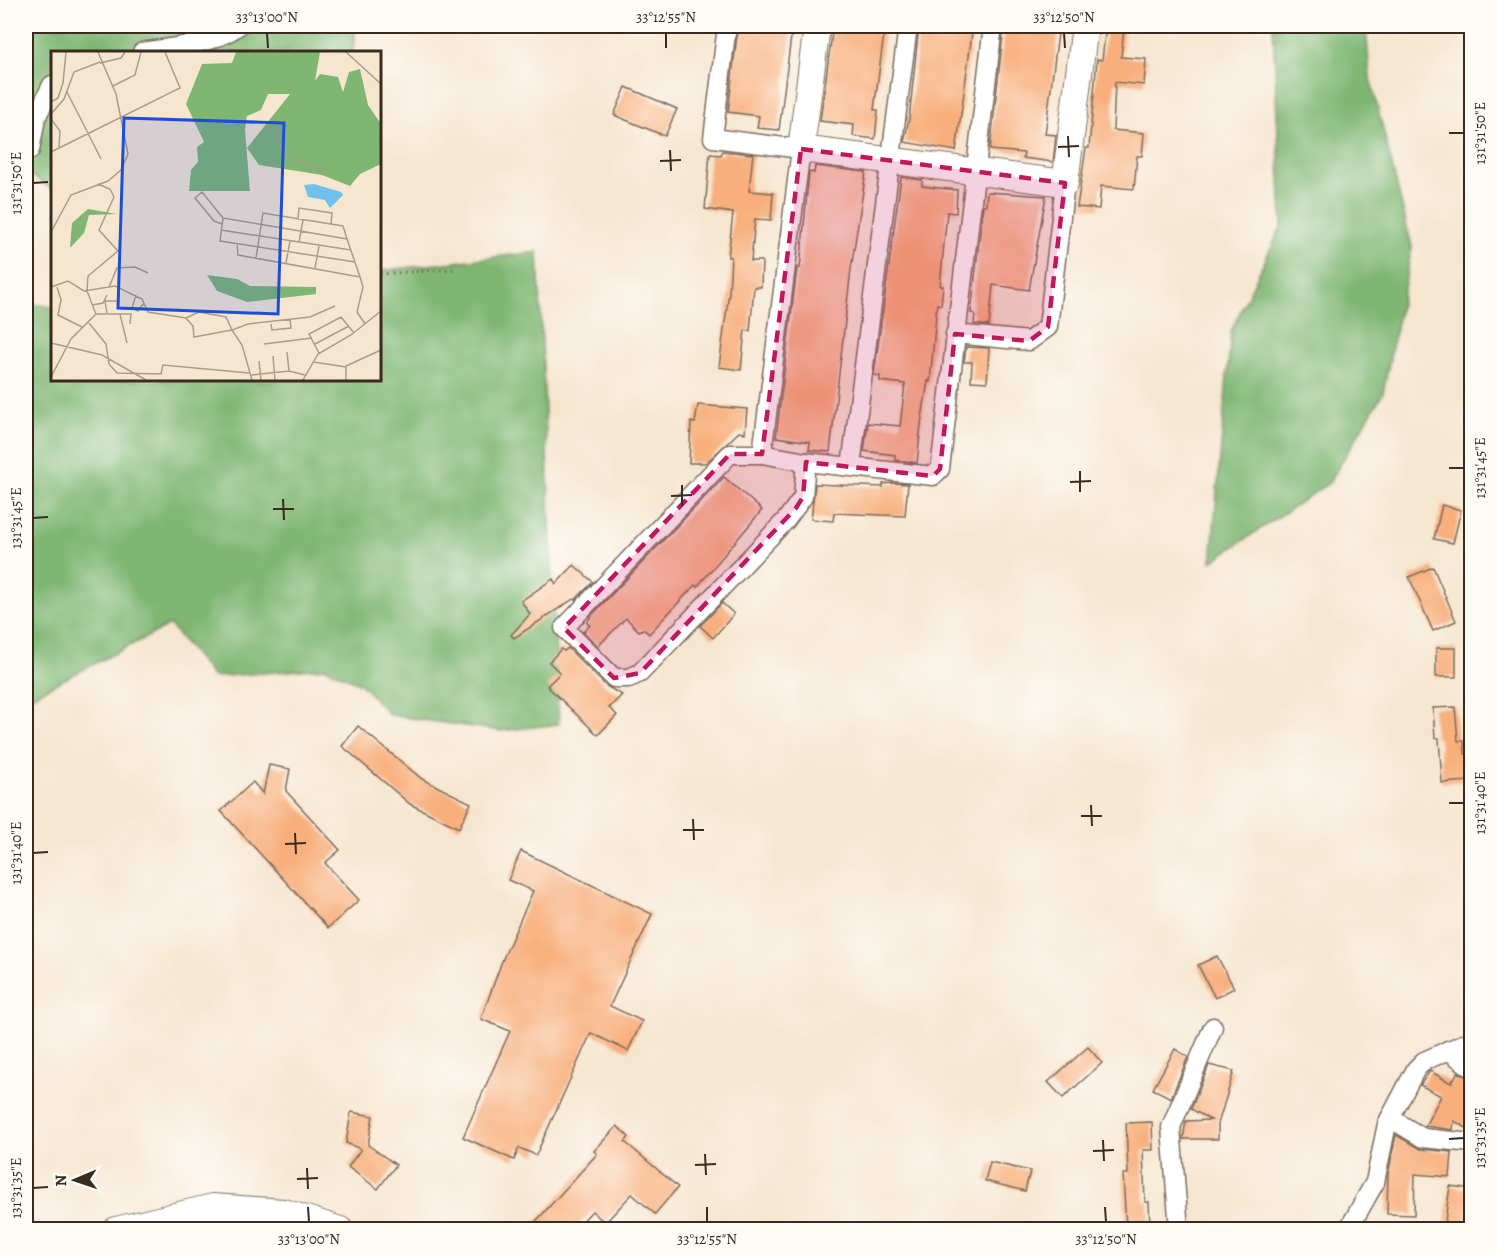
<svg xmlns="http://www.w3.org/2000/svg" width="1497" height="1255" font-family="Alegreya,serif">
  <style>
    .forest { fill: #7eb672; stroke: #5c7048; stroke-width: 1.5 }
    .building { fill: #f8af7b }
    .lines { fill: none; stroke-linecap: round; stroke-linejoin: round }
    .street-casing { stroke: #7c6c5c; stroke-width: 21 }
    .secondary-casing { stroke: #7c6c5c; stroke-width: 28 }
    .path { stroke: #7c6c5c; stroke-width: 3; stroke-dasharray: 1.5 4.5; stroke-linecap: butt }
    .street { stroke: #fff; stroke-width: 18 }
    .secondary { stroke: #fff; stroke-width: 26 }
    .marked { fill: #c2185b; fill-opacity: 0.2; stroke: #c2185b; stroke-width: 4.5; stroke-dasharray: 12 8; stroke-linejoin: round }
    .ticks { fill: none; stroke: #3b2a1e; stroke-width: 2 }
    .inset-road { fill: none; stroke: #ab9b89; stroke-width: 1.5 }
    .view { fill: #1d4ed8; fill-opacity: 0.15; stroke: #1d4ed8; stroke-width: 3 }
    .inset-edge { fill: none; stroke: #3b2a1e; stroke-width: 3 }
    .neatline { fill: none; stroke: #3b2a1e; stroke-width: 2 }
    .ticks-label { font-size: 15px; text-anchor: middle; fill: #3b2a1e }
  </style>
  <rect width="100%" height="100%" fill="#fdfcf7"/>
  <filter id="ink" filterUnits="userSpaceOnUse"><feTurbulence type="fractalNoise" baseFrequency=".0167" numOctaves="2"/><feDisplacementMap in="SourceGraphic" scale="12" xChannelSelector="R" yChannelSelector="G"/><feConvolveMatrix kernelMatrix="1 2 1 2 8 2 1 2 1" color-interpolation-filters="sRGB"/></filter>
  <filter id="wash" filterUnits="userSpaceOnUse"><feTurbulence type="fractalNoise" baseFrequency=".008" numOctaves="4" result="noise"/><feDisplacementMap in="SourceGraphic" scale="24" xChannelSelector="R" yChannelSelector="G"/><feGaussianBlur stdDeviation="1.35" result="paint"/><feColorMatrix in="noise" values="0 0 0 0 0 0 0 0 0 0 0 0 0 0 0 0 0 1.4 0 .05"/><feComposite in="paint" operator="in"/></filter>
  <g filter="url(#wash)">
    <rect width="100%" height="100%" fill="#f6e6d0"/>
    <g class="forest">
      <path d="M 26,26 L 356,26 L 353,52 L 52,52 L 52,189 L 26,172 Z"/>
      <path d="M 1273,26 L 1366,26 L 1370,77 L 1412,247 L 1383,393 L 1329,483 L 1211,562 L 1231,331 L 1282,225 Z"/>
      <path d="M 538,252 L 559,724 L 500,731 L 390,715 L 361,684 L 326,668 L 213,677 L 170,625 L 26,699 L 26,303 L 52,307 L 52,380 L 380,380 L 380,271 Z"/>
    </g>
    <g id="blocks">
      <g class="building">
        <path d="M 738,26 L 792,29 L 779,130 L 757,128 L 759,116 L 728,112 Z"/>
        <path d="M 833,26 L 885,26 L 874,110 L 878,110 L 875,139 L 853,136 L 854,125 L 820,121 Z"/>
        <path d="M 919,26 L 973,26 L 956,151 L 904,142 L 909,119 Z"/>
        <path d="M 1004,26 L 1059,26 L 1045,134 L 1056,135 L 1053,162 L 1023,158 L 1024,153 L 990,150 Z"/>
        <path d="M 1106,26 L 1124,28 L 1121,57 L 1146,59 L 1144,85 L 1115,82 L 1113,130 L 1144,133 L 1142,156 L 1137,156 L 1134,189 L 1101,186 L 1099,209 L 1077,207 L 1086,148 L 1089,148 L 1097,59 L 1102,60 Z"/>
        <path d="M 626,87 L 677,109 L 665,136 L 614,115 Z"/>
        <path d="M 723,151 L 753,154 L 749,191 L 773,193 L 771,220 L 755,219 L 751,261 L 762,261 L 761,287 L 754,287 L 750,331 L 745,330 L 741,370 L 719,367 L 729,293 L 731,257 L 728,257 L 733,213 L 705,209 L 710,154 L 721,155 Z"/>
        <path d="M 815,166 L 866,172 L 851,269 L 830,452 L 809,450 L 810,442 L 776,437 L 797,268 L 800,268 L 809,172 L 814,173 Z"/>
        <path d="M 901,177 L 922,180 L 922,186 L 957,190 L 956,213 L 947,212 L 940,286 L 943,286 L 941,305 L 937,304 L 930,382 L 928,381 L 921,424 L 917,463 L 895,460 L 895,455 L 864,451 L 868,423 L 900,426 L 905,384 L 880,381 L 880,376 L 874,375 Z"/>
        <path d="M 987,192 L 1046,196 L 1029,290 L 993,285 L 989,326 L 974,324 L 975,314 L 971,313 L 983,205 L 986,205 Z"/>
        <path d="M 966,347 L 989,348 L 987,382 L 971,381 L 972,362 L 964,362 Z"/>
        <path d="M 698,405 L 747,409 L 745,433 L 739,432 L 706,463 L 689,463 L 691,422 L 695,423 Z"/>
        <path d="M 724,477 L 762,510 L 697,587 L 695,585 L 649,634 L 643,629 L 639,631 L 626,618 L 598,646 L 583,632 L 590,625 L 587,623 L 591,616 Z"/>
        <path d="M 893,483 L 908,484 L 905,516 L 834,513 L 833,521 L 811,519 L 815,484 L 883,487 L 883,484 Z"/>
        <path d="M 1442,505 L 1461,510 L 1453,543 L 1434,539 Z"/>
        <path d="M 574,565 L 593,582 L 575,600 L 573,599 L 514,638 L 511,635 L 530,614 L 521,601 L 553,579 L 556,584 Z"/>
        <path d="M 1433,567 L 1456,621 L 1433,631 L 1409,577 Z"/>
        <path d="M 722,603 L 734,614 L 713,638 L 700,626 Z"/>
        <path d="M 568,648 L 606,686 L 622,695 L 609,708 L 617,715 L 598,735 L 547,686 L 560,673 L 549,662 L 561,649 L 564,651 Z"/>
        <rect x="1436" y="648" width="20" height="29"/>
        <path d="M 1455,707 L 1458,741 L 1464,741 L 1465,754 L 1468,754 L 1470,781 L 1442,783 L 1439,738 L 1435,738 L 1433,708 Z"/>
        <path d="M 358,726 L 422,779 L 471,803 L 459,828 L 410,804 L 342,746 Z"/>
        <path d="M 269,765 L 290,769 L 286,791 L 340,850 L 325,863 L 359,900 L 328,928 L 221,811 L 253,782 L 263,794 Z"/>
        <path d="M 521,851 L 652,914 L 610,1006 L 642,1021 L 628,1051 L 591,1033 L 536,1155 L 519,1148 L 514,1160 L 463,1137 L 510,1031 L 481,1019 L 502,961 L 533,891 L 508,880 Z"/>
        <path d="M 1217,956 L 1234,988 L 1215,998 L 1198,965 Z"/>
        <path d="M 1088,1047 L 1102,1063 L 1063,1098 L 1048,1082 Z"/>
        <path d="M 1175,1049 L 1188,1057 L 1171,1098 L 1153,1089 Z"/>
        <path d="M 1209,1065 L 1234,1071 L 1218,1124 L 1218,1139 L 1183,1139 L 1186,1121 L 1211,1120 L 1191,1109 Z"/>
        <path d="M 1430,1071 L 1451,1083 L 1458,1072 L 1472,1080 L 1472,1131 L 1454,1121 L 1453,1130 L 1425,1126 L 1441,1096 L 1420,1085 Z"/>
        <path d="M 351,1112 L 373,1116 L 368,1145 L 396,1165 L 378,1189 L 348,1167 L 361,1149 L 346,1143 Z"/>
        <path d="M 1152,1122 L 1153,1150 L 1143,1150 L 1145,1202 L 1149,1202 L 1150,1228 L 1126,1228 L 1123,1174 L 1128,1174 L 1126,1123 Z"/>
        <path d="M 617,1126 L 629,1137 L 625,1142 L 678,1187 L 655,1214 L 632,1194 L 605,1223 L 592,1211 L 574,1230 L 528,1230 L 597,1154 L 594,1151 Z"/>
        <path d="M 1396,1135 L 1421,1149 L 1452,1152 L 1450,1177 L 1415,1174 L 1414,1215 L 1387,1214 L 1388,1174 Z"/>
        <path d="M 990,1162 L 1030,1171 L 1025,1191 L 985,1181 Z"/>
        <path d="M 1450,1186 L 1472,1189 L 1467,1230 L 1444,1228 Z"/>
      </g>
    </g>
  </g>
  <g filter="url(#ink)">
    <use href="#blocks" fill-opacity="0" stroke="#7c6c5c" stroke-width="1.5"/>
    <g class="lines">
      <g class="street-casing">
        <g id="street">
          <path d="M 727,26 L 713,138 L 801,149 L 762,454 L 806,462 L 933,476 L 940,469 L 993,26"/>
          <path d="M 142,52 C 173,47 212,45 238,26"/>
          <path d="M 30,150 L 36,118 L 52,85"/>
          <path d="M 955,334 L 1029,341 L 1048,327 L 1065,183"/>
          <path d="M 762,454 L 730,454 L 564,628 L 614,678 L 629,678 L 640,673 L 786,520 L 803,497 L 806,462"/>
          <path d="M 851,466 L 908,26"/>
          <path d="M 1448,1050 L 1472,1068"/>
          <path d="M 1390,1118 L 1423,1138 L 1472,1143"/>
          <path d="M 1179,1230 L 1171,1127 L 1213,1027"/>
          <path d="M 1348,1230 L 1375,1182 L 1387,1124 L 1416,1069 L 1424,1061 L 1472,1040"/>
        </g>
      </g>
      <g class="secondary-casing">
        <g id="secondary">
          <path d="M 817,26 L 801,149 L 1065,183 L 1085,26"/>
          <path d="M 116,1230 L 213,1207 L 284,1212 L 340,1230"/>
        </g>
      </g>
      <path class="path" d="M 380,274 L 456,269"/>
      <use href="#street" class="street"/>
      <use href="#secondary" class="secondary"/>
    </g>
  </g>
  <path class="marked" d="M 801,149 L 1065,183 L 1048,327 L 1029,341 L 955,334 L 940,469 L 933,476 L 806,462 L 803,497 L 796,508 L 640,673 L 614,678 L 564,628 L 730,454 L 762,454 Z"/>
  <path class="ticks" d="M 267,33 L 268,48M 666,33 L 666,48M 1064,33 L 1065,48M 1449,133 L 1464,133M 1068,136 L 1069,157M 1058,147 L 1079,146M 670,150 L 671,171M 660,161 L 681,160M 33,183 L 48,182M 1449,468 L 1464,468M 1080,471 L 1080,492M 1070,482 L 1091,481M 682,485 L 682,506M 671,496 L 692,495M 283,499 L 284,520M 273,509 L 294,509M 33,518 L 48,517M 1449,803 L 1464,803M 1091,805 L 1092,826M 1081,816 L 1102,816M 693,819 L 694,840M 683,830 L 704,830M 295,833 L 296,854M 285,844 L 306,843M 33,853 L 48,852M 1449,1139 L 1464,1138M 1103,1140 L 1104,1161M 1093,1151 L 1114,1150M 705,1154 L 706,1175M 695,1165 L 716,1164M 307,1168 L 308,1189M 297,1179 L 318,1178M 33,1188 L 48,1187M 308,1207 L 309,1222M 707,1207 L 707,1222M 1105,1207 L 1106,1222"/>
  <g transform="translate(51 51)">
    <rect width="330" height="330" fill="#f6e6d0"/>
    <path d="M 185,1 L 269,1 L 264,30 L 269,23 L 287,26 L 292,41 L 298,21 L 309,18 L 317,54 L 330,73 L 330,113 L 309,123 L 299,135 L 271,124 L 208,114 L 196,97 L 239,43 L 217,43 L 210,59 L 196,65 L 194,79 L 199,140 L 138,140 L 140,119 L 147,111 L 146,96 L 153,91 L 135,53 L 151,13 L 181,12 ZM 37,158 L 66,163 L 38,164 L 33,182 L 19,197 L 21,172 ZM 156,224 L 186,228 L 199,235 L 265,236 L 265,243 L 196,251 L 166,240 Z" fill="#7eb672"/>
    <path d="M 263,133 L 290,141 L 292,144 L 279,157 L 274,149 L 257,146 L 253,134 Z" fill="#6fc1eb"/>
    <path class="inset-road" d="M 295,1 L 330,33M 49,12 L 70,7 L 74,1M 62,35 L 84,24 L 90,1M 16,41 L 50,108M 0,51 L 7,47 L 12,32 L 15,1M 0,63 L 13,48 L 23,21 L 49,11M 0,68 L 9,80 L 8,96M 214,75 L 224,80 L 231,105 L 272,119M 0,101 L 129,37 L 114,1M 247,168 L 248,157 L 281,162 L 280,173M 171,173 L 163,170 L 144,147 L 151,141 L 172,167M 170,179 L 300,199M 0,181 L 20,144 L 57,130 L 70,119 L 77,103 L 65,43 L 47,1M 248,191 L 252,169M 186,192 L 187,204 L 309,226M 205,207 L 212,162 L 292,175 L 296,188M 304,211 L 169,190 L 172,167 L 296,188 L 309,226 L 312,236 L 306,261 L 314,273M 235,212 L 239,190M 264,217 L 268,195M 0,236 L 17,230 L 33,240 L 64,235 L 91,248 L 97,261 L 135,267 L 148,261 L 175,266 L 181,279 L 143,286 L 142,275 L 135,267M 6,236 L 10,249 L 7,264 L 31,276M 58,236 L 66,217 L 84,216 L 97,222M 85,244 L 81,257 L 87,260 L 93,252M 41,254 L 52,252 L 56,244M 56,262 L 54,250 L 69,250M 45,263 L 80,263 L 79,273M 69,263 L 76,292M 38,272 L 55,293 L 58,313 L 66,322 L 110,323 L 112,314 L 198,322M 220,273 L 221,279 L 240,277 L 239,268M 0,292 L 51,304 L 95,329M 213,293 L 261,287M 264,293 L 298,275M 236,301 L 238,320M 268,302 L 258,283 L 290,266 L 303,282M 222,305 L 224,329M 208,310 L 210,329M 263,311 L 295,316M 200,324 L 238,320 L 254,324M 0,326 L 20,288 L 45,263 L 36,240 L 37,225 L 67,200 L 48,179 L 63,146 L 59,138 L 47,133M 201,329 L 191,294 L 181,279 L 197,273 L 259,266 L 284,255M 252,329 L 267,303 L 300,284 L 330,260M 295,329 L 295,315 L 330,299"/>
    <path class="view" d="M 73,67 L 233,72 L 227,263 L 67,257 Z"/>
    <rect width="330" height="330" class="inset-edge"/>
  </g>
  <rect width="1497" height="1255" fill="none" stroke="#fdfcf7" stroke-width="66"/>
  <g transform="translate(75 1180) rotate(268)" stroke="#fdfcf7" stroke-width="4.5" paint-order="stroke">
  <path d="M0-4.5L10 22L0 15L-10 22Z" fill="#3b2a1e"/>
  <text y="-9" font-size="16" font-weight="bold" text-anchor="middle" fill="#3b2a1e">N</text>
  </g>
  <rect x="33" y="33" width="1431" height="1189" class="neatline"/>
  <g class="ticks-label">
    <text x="267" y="22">33°13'00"N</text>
    <text x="666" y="22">33°12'55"N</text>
    <text x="1064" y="22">33°12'50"N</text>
    <text transform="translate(1480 133) rotate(-90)" y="5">131°31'50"E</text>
    <text transform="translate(16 183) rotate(-90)" y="5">131°31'50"E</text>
    <text transform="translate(1480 468) rotate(-90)" y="5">131°31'45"E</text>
    <text transform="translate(16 518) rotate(-90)" y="5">131°31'45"E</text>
    <text transform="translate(1480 803) rotate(-90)" y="5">131°31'40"E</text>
    <text transform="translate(16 853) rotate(-90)" y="5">131°31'40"E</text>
    <text transform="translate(1480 1138) rotate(-90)" y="5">131°31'35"E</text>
    <text transform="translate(16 1188) rotate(-90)" y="5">131°31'35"E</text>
    <text x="309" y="1244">33°13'00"N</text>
    <text x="707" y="1244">33°12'55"N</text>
    <text x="1106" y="1244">33°12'50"N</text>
  </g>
</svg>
